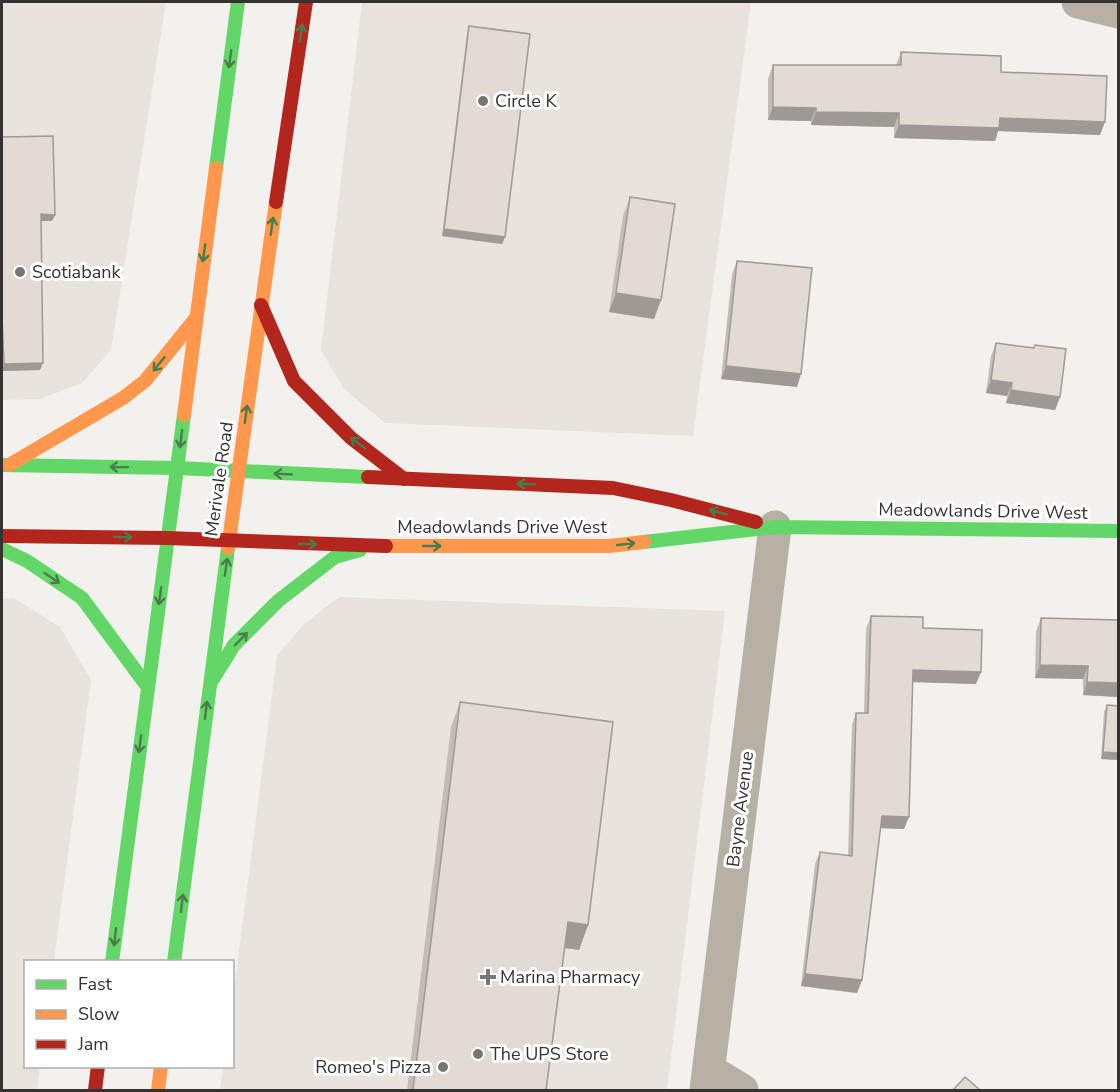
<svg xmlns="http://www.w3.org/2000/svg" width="1120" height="1092" font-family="'Nunito Sans',sans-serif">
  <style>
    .built { fill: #e9e3dd }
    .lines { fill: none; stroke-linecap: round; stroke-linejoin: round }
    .street { stroke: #b6b0a5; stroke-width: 33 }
    .fast { stroke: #63d668; stroke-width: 14 }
    .slow { stroke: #ff974d; stroke-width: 14 }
    .jam { stroke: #b3261e; stroke-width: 14 }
    .wall { fill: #c2bcb5 }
    .shaded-wall { fill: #9e9994 }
    .building { fill: #e1dbd3; stroke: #9e9994; stroke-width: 1.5 }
    .oneway { stroke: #4a7c4a }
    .poi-dot { fill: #787674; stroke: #fff; stroke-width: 2 }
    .labels { text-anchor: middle; stroke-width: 6; stroke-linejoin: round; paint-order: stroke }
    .poi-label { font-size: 18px; fill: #353332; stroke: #fff; text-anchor: start }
    .street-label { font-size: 18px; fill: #353332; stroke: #fff }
  </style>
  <rect width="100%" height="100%" fill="#f3f1ee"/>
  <g class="built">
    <path d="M 2,2 L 166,2 L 111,350 L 82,383 L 40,399 L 2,400 Z"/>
    <path d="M 362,2 L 751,2 L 693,436 L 385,423 L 343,388 L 321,350 Z"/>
    <path d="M 339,597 L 725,611 L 667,1090 L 220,1090 L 223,1067 L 232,1066 L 233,997 L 277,655 L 304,624 Z"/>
    <path d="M 14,598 L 60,627 L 91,680 L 54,961 L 26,962 L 26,1066 L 40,1067 L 37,1090 L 2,1090 L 2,599 Z"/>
  </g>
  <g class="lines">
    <g class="street">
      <path d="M 1078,2 L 1118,12"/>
      <path d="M 709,1070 L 742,1090"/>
      <path d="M 706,1090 L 775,527"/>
    </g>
    <g class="fast">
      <path d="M 216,168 L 238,2"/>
      <path d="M 2,465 L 177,468 L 368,477"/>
      <path d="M 644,542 L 775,527 L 1118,531"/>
      <path d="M 2,549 L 27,561 L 82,598 L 147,686"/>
      <path d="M 213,679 L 234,645 L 278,601 L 335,557 L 360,550"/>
      <path d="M 112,962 L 184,415"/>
      <path d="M 174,962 L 228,548"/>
    </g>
    <g class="slow">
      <path d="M 184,415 L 216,168"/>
      <path d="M 9,465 L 123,398 L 145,381 L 196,318"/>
      <path d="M 386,546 L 609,546 L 644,542"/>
      <path d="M 228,548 L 276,202"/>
      <path d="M 158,1090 L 161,1066"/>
    </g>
    <g class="jam">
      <path d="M 276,202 L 306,2"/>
      <path d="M 261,305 L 294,381 L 351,438 L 404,479"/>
      <path d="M 368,477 L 613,488 L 671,500 L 756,522"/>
      <path d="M 2,536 L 167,538 L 386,546"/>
      <path d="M 95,1090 L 98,1066"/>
    </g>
  </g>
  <g class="wall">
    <path d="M 469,26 L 505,237 L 502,244 L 442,236 L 467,33 Z"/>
    <path d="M 901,52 L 1001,72 L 1100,135 L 998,131 L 995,141 L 894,138 L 894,127 L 811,125 L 811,121 L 768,120 L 768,79 L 773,65 L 896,65 Z"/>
    <path d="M 2,137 L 55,215 L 52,221 L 41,221 L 40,370 L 2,371 Z"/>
    <path d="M 630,197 L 654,319 L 609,312 L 623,216 Z"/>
    <path d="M 737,261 L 797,387 L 721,379 L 732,274 Z"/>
    <path d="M 996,343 L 1034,348 L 1035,345 L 1060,397 L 1055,410 L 1006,403 L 1007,396 L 986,393 L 991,356 Z"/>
    <path d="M 871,616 L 923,628 L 976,684 L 913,682 L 904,829 L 880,828 L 862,980 L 857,993 L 801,986 L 815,864 L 820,852 L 848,855 L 852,725 L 856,713 L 864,713 L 866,629 Z"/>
    <path d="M 1041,618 L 1119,620 L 1119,697 L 1083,695 L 1083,679 L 1035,678 L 1036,631 Z"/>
    <path d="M 460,702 L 588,925 L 579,950 L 565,948 L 546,1090 L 407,1090 L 451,727 Z"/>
    <path d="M 1107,705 L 1119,760 L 1101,759 L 1104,712 Z"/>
  </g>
  <g class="shaded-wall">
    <path d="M 773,107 L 816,108 L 811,121 L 768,120 Z"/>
    <path d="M 816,112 L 899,113 L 894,127 L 811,125 Z"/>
    <path d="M 1000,118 L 1105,122 L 1100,135 L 998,131 L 995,141 L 894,138 L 899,125 Z"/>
    <path d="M 41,214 L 55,215 L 52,221 L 39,221 Z"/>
    <path d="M 444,229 L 505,237 L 502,244 L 442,236 Z"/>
    <path d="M 616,293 L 661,300 L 654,319 L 609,312 Z"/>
    <path d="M 43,363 L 40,370 L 2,371 L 4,364 Z"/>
    <path d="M 726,366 L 801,374 L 797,387 L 721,379 Z"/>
    <path d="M 991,380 L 1012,383 L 1007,396 L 986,393 Z"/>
    <path d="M 1011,390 L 1060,397 L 1055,410 L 1006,403 Z"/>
    <path d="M 1040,665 L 1088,666 L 1083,679 L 1035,678 Z"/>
    <path d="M 913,670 L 981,672 L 976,684 L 909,682 Z"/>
    <path d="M 1087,682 L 1119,683 L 1119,697 L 1083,695 Z"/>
    <path d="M 1103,752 L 1119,753 L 1119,760 L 1101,759 Z"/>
    <path d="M 882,816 L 909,817 L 904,829 L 877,828 Z"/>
    <path d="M 568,922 L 588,925 L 579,950 L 559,947 Z"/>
    <path d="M 805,974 L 862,980 L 857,993 L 801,986 Z"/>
  </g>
  <g class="building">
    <path d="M 469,26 L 530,34 L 505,237 L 444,229 Z"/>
    <path d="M 901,52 L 1001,56 L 1001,72 L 1107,76 L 1105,122 L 1000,118 L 999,128 L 899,125 L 899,113 L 816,112 L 816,108 L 773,107 L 773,65 L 901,65 Z"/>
    <path d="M 53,136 L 55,215 L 41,214 L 43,363 L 4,364 L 2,316 L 2,137 Z"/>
    <path d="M 630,197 L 675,204 L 661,300 L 616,293 Z"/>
    <path d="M 737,261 L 812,268 L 801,374 L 726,366 Z"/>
    <path d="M 996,343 L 1034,348 L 1035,345 L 1066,349 L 1060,397 L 1011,390 L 1012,383 L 991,380 Z"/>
    <path d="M 871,616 L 923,617 L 923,628 L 982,630 L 981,672 L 913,670 L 909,817 L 882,816 L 862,980 L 805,974 L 820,852 L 852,856 L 856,713 L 868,713 Z"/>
    <path d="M 1041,618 L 1119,620 L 1119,683 L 1087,682 L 1088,666 L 1040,665 Z"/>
    <path d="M 460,702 L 613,722 L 588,925 L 568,922 L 546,1090 L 413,1090 Z"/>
    <path d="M 1107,705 L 1119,706 L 1119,753 L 1103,752 Z"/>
    <path d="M 965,1077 L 980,1090 L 953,1090 Z"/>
  </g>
  <defs><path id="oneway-shaft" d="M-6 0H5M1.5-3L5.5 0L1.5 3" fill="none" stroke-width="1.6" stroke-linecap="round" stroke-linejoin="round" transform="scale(1.5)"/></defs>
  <g class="oneway">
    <use href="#oneway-shaft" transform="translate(301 33) rotate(-82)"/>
    <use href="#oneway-shaft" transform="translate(230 59) rotate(98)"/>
    <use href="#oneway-shaft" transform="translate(272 226) rotate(-82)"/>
    <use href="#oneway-shaft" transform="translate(204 253) rotate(98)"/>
    <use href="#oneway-shaft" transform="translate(159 364) rotate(129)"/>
    <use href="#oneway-shaft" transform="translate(246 414) rotate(-82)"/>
    <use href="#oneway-shaft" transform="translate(181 439) rotate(97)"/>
    <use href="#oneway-shaft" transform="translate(358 443) rotate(-142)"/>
    <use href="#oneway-shaft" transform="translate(119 467) rotate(-179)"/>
    <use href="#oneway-shaft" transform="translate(283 474) rotate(-177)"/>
    <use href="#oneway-shaft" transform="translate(526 484) rotate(-178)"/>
    <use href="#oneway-shaft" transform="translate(718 512) rotate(-165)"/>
    <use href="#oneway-shaft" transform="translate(123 537) rotate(1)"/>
    <use href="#oneway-shaft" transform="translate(308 544) rotate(2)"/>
    <use href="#oneway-shaft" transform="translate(626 544) rotate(-6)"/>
    <use href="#oneway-shaft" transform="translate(432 546)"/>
    <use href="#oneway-shaft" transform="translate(226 567) rotate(-82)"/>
    <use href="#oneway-shaft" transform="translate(52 578) rotate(34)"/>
    <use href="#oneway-shaft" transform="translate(160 596) rotate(98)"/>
    <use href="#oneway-shaft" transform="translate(241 639) rotate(-46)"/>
    <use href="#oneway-shaft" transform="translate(206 710) rotate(-83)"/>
    <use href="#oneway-shaft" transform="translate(140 744) rotate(97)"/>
    <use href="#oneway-shaft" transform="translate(182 903) rotate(-83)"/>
    <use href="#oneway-shaft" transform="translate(115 937) rotate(97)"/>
  </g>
  <g class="poi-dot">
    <circle cx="483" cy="101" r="6"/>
    <circle cx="20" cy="272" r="6"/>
    <path d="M485 968h6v6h6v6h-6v6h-6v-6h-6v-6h6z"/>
    <circle cx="478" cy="1054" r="6"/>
    <circle cx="443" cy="1067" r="6"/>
  </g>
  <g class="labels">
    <g class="poi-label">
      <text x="495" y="107">Circle K</text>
      <text x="32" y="278">Scotiabank</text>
      <text x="500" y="983">Marina Pharmacy</text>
      <text x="490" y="1060">The UPS Store</text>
      <text x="431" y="1073" text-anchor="end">Romeo's Pizza</text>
    </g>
    <g class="street-label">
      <text transform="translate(219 479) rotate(-82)" y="6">Merivale Road</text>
      <text transform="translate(983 511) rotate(1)" y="6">Meadowlands Drive West</text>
      <text x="502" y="533">Meadowlands Drive West</text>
      <text transform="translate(740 809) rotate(-83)" y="6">Bayne Avenue</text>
    </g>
  </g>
  <rect width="1120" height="1092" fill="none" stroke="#353332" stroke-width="6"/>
  <rect x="24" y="960" width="210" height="108" fill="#ffffff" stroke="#aeadad" stroke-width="1.5"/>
  <rect x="36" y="980" width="30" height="9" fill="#63d668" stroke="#aeadad" stroke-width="1.5"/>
  <text x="78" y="990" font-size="18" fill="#353332">Fast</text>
  <rect x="36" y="1010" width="30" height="9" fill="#ff974d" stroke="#aeadad" stroke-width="1.5"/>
  <text x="78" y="1020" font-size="18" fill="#353332">Slow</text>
  <rect x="36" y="1040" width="30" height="9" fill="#b3261e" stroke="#aeadad" stroke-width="1.5"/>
  <text x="78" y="1050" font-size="18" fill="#353332">Jam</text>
</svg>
